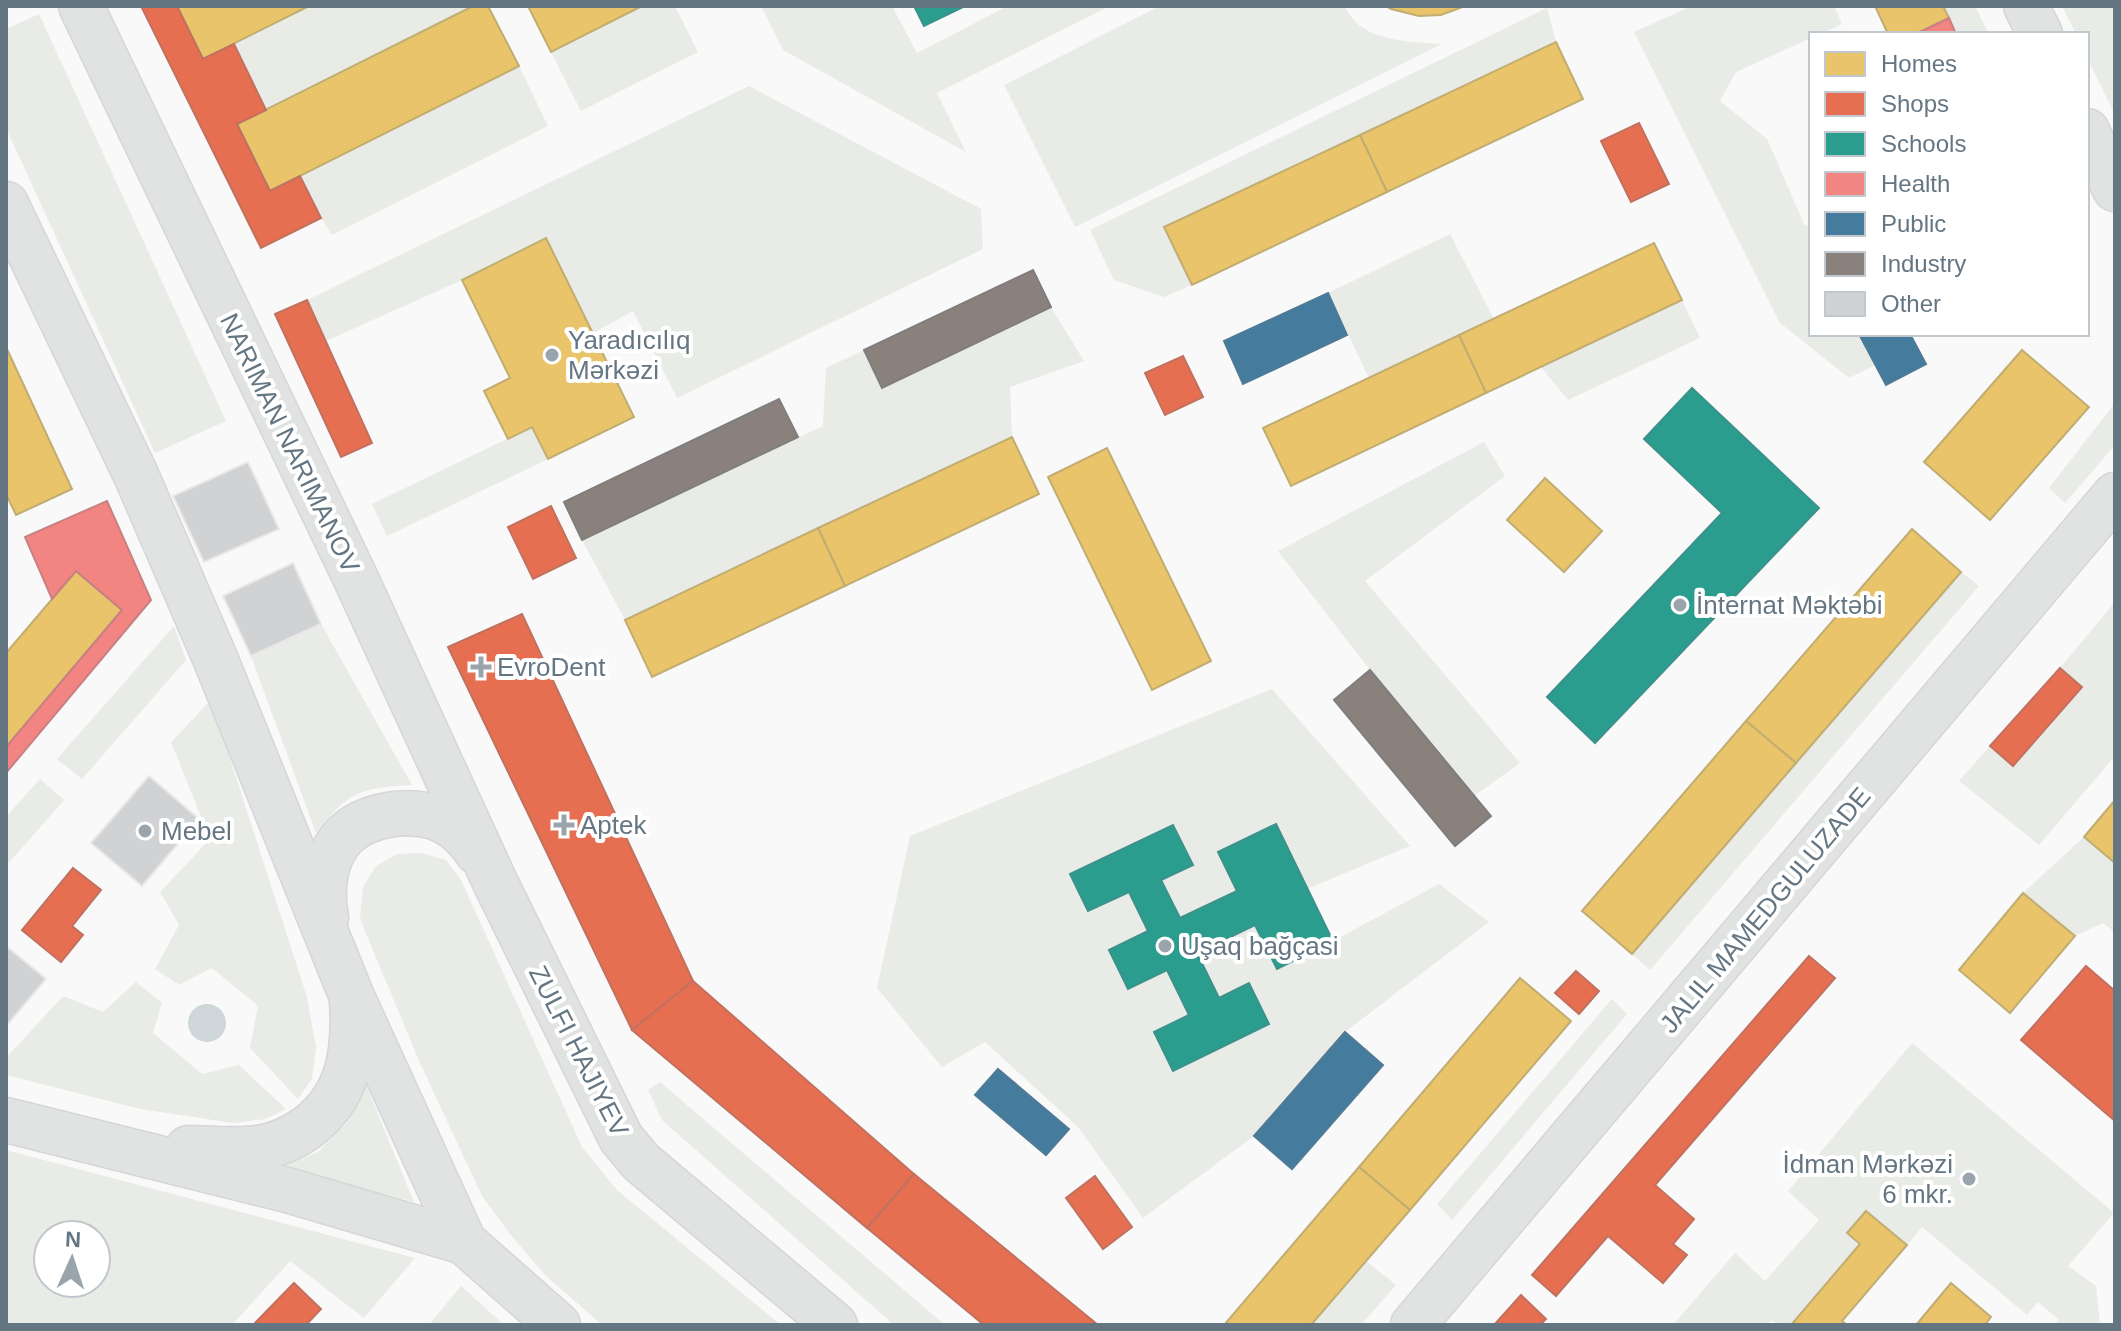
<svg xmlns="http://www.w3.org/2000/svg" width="2121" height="1331" font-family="Arial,sans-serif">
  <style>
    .green { fill: #e8ebe6; fill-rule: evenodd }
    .water { fill: #ced6d9 }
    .homes { fill: #e9c46a; stroke: #c1ad72; stroke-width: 2 }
    .shops { fill: #e76f51; stroke: #c07160; stroke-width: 2 }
    .schools { fill: #2a9d8f; stroke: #3c918b; stroke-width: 2 }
    .health { fill: #f28482; stroke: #c88082; stroke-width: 2 }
    .public { fill: #457b9d; stroke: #4f7a95; stroke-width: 2 }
    .industry { fill: #8a817c; stroke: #7f7e7e; stroke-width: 2 }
    .building { fill: #d0d2d3; stroke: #e8e8e8; stroke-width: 2 }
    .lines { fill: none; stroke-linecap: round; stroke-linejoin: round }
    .secondary-casing { stroke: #d5d6d7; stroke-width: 47 }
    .primary-casing { stroke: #d5d6d7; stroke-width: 47 }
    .secondary { stroke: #e1e2e2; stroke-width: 44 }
    .primary { stroke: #e1e2e2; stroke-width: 44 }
    .poi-dot { fill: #99a4ac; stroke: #fff; stroke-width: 3 }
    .labels { text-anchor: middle; stroke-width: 8; stroke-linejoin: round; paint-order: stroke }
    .poi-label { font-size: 26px; fill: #657683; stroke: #fff; text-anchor: start }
    .street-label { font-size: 26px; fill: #657683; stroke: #fff }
  </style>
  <rect width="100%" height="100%" fill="#f9f9f9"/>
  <g class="green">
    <path d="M 309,6 L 473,6 L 266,110 L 234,44 Z"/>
    <path d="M 642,6 L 675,6 L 698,52 L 581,111 L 551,52 Z"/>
    <path d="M 761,6 L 892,6 L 917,53 L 1008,6 L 1110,6 L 937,93 L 966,152 L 783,50 Z"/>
    <path d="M 1160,6 L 1344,6 C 1348,13 1354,21 1360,26 C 1382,42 1416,42 1442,44 L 1075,227 L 1004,85 Z"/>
    <path d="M 1692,6 L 1834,6 L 1842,24 L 1820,34 L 1811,34 L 1811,38 L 1736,72 L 1720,101 L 1767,139 L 1805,226 L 1811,225 L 1811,334 L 1859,334 L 1875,365 L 1849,378 L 1780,323 L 1634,32 Z"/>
    <path d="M 1943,6 L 1975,6 L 1989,34 L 1956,34 Z"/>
    <path d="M 2062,6 L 2115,6 L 2115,115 L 2087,57 L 2087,34 L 2076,34 Z"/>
    <path d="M 1547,8 L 1556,42 L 1165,227 L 1192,285 L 1164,297 L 1114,280 L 1090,230 Z"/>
    <path d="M 39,14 L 226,421 L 155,453 L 6,128 L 6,29 Z"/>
    <path d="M 519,66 L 548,126 L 332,235 L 321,218 L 300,176 Z"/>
    <path d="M 749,86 L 981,209 L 983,249 L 677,398 L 633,311 L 593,333 L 546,238 L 462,280 L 326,341 L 307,300 Z"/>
    <path d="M 1450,234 L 1494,319 L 1369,378 L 1328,293 Z"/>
    <path d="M 1682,300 L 1700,338 L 1568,400 L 1541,367 Z"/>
    <path d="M 1051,307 L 1084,361 L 1010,387 L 1012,437 L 625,620 L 582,540 L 823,426 L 826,368 L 864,350 L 883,388 Z"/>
    <path d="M 2115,403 L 2115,445 L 2065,503 L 2049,488 Z"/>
    <path d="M 532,427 L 548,459 L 387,536 L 372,504 Z"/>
    <path d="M 1484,442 L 1505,476 L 1365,581 L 1520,763 L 1474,796 L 1370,670 L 1278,551 Z"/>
    <path d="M 1961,572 L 1979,586 L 1650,970 L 1632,954 Z"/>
    <path d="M 2115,602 L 2115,756 L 2039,845 L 1959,781 L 1990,746 L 2013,765 L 2082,688 L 2060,668 Z"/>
    <path d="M 321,624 L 412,785 C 360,788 349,791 316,833 L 251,656 Z"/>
    <path d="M 174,626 L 186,660 L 82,779 L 57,759 Z"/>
    <path d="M 1272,689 L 1410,846 L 1307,889 L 1275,824 L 1219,852 L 1237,891 L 1180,918 L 1161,880 L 1193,865 L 1173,825 L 1070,874 L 1088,911 L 1129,892 L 1189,1015 L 1154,1032 L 1172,1070 L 1269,1024 L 1249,983 L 1219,998 L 1197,953 L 1255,925 L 1277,968 L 1333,941 L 1439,884 L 1489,922 L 1345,1032 L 1254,1136 L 1143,1218 L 1078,1127 L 985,1042 L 942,1067 L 877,988 L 910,836 Z"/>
    <path d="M 211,700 L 307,997 L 316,1047 L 312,1079 L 298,1099 L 250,1048 L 258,1006 L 212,968 L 179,985 L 155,969 L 179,925 L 160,892 L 210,839 L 171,742 Z"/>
    <path d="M 40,779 L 64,800 L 6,866 L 6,817 Z"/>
    <path d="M 2084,837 L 2115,863 L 2115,932 L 2103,923 L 2075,936 L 2023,893 Z"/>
    <path d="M 421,853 L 446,860 L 461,880 L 582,1147 L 617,1190 L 781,1325 L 602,1325 L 544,1274 L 510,1234 L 482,1196 L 420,1063 L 360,919 L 363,887 L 376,866 L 397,854 Z"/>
    <path d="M 136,982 L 162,1003 L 153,1033 L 202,1074 L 239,1065 L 286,1109 L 266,1119 L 233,1123 L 140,1109 L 6,1075 L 6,1058 L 63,996 L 103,1012 Z"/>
    <path d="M 1612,999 L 1627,1014 L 1452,1220 L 1437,1204 Z"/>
    <path d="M 1912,1043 L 2114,1213 L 2068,1266 L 2096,1286 L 2100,1325 L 2055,1325 L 2059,1320 L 2038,1302 L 2027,1315 L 1922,1227 L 1907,1245 L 1866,1211 L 1847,1233 L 1860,1244 L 1791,1325 L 1778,1325 L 1772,1320 L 1767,1325 L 1673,1325 L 1735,1253 L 1765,1281 L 1819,1220 L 1788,1191 Z"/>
    <path d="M 660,1082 L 945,1325 L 894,1325 L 662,1120 L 648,1090 Z"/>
    <path d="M 366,1085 L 414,1202 L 281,1168 L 318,1152 L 347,1123 Z"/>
    <path d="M 6,1150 L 415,1258 L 364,1318 L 290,1261 L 232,1325 L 6,1325 ZM 48,1235 L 96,1235 L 96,1283 L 48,1283 Z"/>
    <path d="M 1366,1261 L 1396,1285 L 1361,1325 L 1311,1325 Z"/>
    <path d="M 461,1286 L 504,1325 L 429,1325 Z"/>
  </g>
  <circle class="water" cx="207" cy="1023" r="19"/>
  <g class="homes">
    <path d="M 177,6 L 309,6 L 203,59 Z"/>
    <path d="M 473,6 L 488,6 L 519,66 L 270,191 L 237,124 Z"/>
    <path d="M 528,6 L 642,6 L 551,52 Z"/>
    <path d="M 1386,6 L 1465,6 L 1441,15 L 1419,16 L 1391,9 Z"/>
    <path d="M 1875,6 L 1943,6 L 1949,18 L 1915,34 L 1888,34 Z"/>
    <path d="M 1556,42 L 1583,99 L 1387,192 L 1360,135 Z"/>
    <path d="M 1360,135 L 1387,192 L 1192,285 L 1164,227 Z"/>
    <path d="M 546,238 L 634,417 L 548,459 L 532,427 L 508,439 L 484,391 L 510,378 L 462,280 Z"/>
    <path d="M 1654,243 L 1682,300 L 1486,393 L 1459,335 Z"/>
    <path d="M 1459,335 L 1486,393 L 1291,486 L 1263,428 Z"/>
    <path d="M 6,347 L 72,489 L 16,515 L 6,494 Z"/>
    <path d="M 2022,350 L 2089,407 L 1990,520 L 1924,462 Z"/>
    <path d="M 1012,437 L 1039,494 L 845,586 L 818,528 Z"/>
    <path d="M 1107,448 L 1211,661 L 1152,690 L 1048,477 Z"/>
    <path d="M 1545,478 L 1602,531 L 1564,572 L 1507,520 Z"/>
    <path d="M 818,528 L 845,586 L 652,677 L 625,620 Z"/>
    <path d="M 1912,529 L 1961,572 L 1796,763 L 1746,721 Z"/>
    <path d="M 76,571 L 122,610 L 6,747 L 6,653 Z"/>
    <path d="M 1746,721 L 1796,763 L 1632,954 L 1582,911 Z"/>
    <path d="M 2115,800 L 2115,863 L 2084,837 Z"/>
    <path d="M 2023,893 L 2075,936 L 2010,1013 L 1959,970 Z"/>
    <path d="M 1520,978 L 1571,1021 L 1410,1210 L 1359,1167 Z"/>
    <path d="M 1359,1167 L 1410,1210 L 1311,1325 L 1224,1325 Z"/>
    <path d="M 1866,1211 L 1907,1245 L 1842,1321 L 1847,1325 L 1791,1325 L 1860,1244 L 1847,1233 Z"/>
    <path d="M 1951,1283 L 1991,1317 L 1985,1325 L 1916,1325 Z"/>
  </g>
  <g class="shops">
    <path d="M 141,6 L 177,6 L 203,59 L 234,44 L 266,110 L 237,124 L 270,191 L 300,176 L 321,218 L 261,248 Z"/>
    <path d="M 1639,123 L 1669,184 L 1631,202 L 1601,141 Z"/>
    <path d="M 307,300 L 372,443 L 341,457 L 275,314 Z"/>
    <path d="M 1183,356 L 1203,397 L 1165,415 L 1145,373 Z"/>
    <path d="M 551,506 L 576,558 L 533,579 L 508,527 Z"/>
    <path d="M 522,614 L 693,981 L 632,1030 L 448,647 Z"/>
    <path d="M 2060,668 L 2082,687 L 2013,766 L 1990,746 Z"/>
    <path d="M 73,868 L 101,890 L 72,926 L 83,935 L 61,962 L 22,930 Z"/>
    <path d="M 1809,956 L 1835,978 L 1655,1185 L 1694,1219 L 1673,1244 L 1687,1255 L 1663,1283 L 1608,1236 L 1556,1296 L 1532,1275 Z"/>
    <path d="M 2086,966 L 2115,991 L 2115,1121 L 2021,1040 Z"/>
    <path d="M 1576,971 L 1599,991 L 1579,1014 L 1555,993 Z"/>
    <path d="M 693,981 L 914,1174 L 867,1228 L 632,1030 Z"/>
    <path d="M 914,1174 L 1098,1325 L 984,1325 L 867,1228 Z"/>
    <path d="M 1095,1176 L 1132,1227 L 1103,1249 L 1066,1198 Z"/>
    <path d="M 294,1283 L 321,1309 L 306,1325 L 253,1325 Z"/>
    <path d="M 1521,1295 L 1546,1319 L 1540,1325 L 1494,1325 Z"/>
  </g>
  <g class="schools">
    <path d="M 914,6 L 965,6 L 924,26 Z"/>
    <path d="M 1692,388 L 1819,508 L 1595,743 L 1547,697 L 1722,513 L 1644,439 Z"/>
    <path d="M 1276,824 L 1333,941 L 1277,969 L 1255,925 L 1197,953 L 1219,998 L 1249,983 L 1269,1024 L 1173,1071 L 1154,1032 L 1189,1015 L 1167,970 L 1128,989 L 1109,950 L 1148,931 L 1129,892 L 1088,911 L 1070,874 L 1173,825 L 1193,865 L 1161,880 L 1180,918 L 1237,891 L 1218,852 Z"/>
  </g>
  <g class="health">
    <path d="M 1949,18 L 1956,34 L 1916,34 Z"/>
    <path d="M 107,501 L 151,600 L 6,773 L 6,747 L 122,610 L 76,571 L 52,599 L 25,537 Z"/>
  </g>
  <g class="public">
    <path d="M 1328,293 L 1347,335 L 1243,384 L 1224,341 Z"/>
    <path d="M 1859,334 L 1910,334 L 1926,364 L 1886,385 Z"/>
    <path d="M 1345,1032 L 1383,1065 L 1292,1169 L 1254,1136 Z"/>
    <path d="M 998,1069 L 1069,1129 L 1046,1155 L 975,1095 Z"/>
  </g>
  <g class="industry">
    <path d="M 1033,270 L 1051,307 L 882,388 L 864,350 Z"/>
    <path d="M 779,399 L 798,437 L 582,540 L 564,502 Z"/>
    <path d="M 1370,670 L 1491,816 L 1455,846 L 1334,700 Z"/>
  </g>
  <g class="building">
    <path d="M 248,462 L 279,529 L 204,562 L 173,496 Z"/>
    <path d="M 293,563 L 321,624 L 251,656 L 223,596 Z"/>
    <path d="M 149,776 L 199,819 L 142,886 L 91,843 Z"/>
    <path d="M 6,946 L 46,979 L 6,1026 Z"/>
  </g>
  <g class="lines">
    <g class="secondary-casing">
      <g id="secondary">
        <path d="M 81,6 L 355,577 L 495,882 L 621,1138 L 641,1162 L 835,1325"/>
        <path d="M 6,204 L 136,475 L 215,658 L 352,997 L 464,1242 L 558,1325"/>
        <path d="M 326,918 C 321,889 324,857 345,835 C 367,814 406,809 434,817 C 452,823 467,837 477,852"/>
        <path d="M 6,1120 L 287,1190 L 464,1242"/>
        <path d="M 188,1148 C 210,1148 234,1151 257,1148 C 275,1146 293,1138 308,1127 C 349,1096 355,1052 352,1003"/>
        <path d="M 1413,1325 L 2115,495"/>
      </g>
    </g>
    <g class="primary-casing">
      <g id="primary">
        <path d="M 2026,6 L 2040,34"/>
        <path d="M 2087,131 L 2115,189"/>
      </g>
    </g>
    <use href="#secondary" class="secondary"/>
    <use href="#primary" class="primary"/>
  </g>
  <g class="poi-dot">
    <circle cx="552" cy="355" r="8"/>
    <circle cx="1680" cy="605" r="8"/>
    <path d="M477 655h8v8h8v8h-8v8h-8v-8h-8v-8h8z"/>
    <path d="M560 813h8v8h8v8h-8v8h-8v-8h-8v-8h8z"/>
    <circle cx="145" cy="831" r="8"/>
    <circle cx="1165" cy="946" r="8"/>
    <circle cx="1969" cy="1179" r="8"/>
  </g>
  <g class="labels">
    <g class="poi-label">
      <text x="568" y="349">Yaradıcılıq<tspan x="568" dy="30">Mərkəzi</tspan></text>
      <text x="1696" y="614">İnternat Məktəbi</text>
      <text x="497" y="676">EvroDent</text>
      <text x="580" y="834">Aptek</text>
      <text x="161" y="840">Mebel</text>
      <text x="1181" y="955">Uşaq bağçasi</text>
      <text x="1953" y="1173" text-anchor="end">İdman Mәrkәzi<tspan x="1953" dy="30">6 mkr.</tspan></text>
    </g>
    <g class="street-label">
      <text transform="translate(290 443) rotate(64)" y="9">NARIMAN NARIMANOV</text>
      <text transform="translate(1765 910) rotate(-50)" y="9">JALIL MAMEDGULUZADE</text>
      <text transform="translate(579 1051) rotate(63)" y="9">ZULFI HAJIYEV</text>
    </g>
  </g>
  <rect width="2121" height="1331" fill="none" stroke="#657683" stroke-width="16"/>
  <rect x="1809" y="32" width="280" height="304" fill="#ffffff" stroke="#c1c8cd" stroke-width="2"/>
  <rect x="1825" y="52" width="40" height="24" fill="#e9c46a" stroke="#c1c8cd" stroke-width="2"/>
  <text x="1881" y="72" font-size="24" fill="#657683">Homes</text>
  <rect x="1825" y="92" width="40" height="24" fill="#e76f51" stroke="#c1c8cd" stroke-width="2"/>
  <text x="1881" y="112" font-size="24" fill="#657683">Shops</text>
  <rect x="1825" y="132" width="40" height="24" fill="#2a9d8f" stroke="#c1c8cd" stroke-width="2"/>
  <text x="1881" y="152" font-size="24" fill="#657683">Schools</text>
  <rect x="1825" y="172" width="40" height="24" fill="#f28482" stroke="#c1c8cd" stroke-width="2"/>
  <text x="1881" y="192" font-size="24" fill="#657683">Health</text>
  <rect x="1825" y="212" width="40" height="24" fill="#457b9d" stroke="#c1c8cd" stroke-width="2"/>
  <text x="1881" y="232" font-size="24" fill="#657683">Public</text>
  <rect x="1825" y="252" width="40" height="24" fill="#8a817c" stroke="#c1c8cd" stroke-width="2"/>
  <text x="1881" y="272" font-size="24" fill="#657683">Industry</text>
  <rect x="1825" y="292" width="40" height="24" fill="#d0d2d3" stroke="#c1c8cd" stroke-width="2"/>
  <text x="1881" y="312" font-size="24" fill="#657683">Other</text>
  <g transform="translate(72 1259) rotate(3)"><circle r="38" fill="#ffffff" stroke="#c1c8cd" stroke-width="2"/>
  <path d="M0-6L14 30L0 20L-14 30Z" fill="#99a4ac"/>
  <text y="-12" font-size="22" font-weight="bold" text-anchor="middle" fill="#657683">N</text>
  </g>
</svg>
